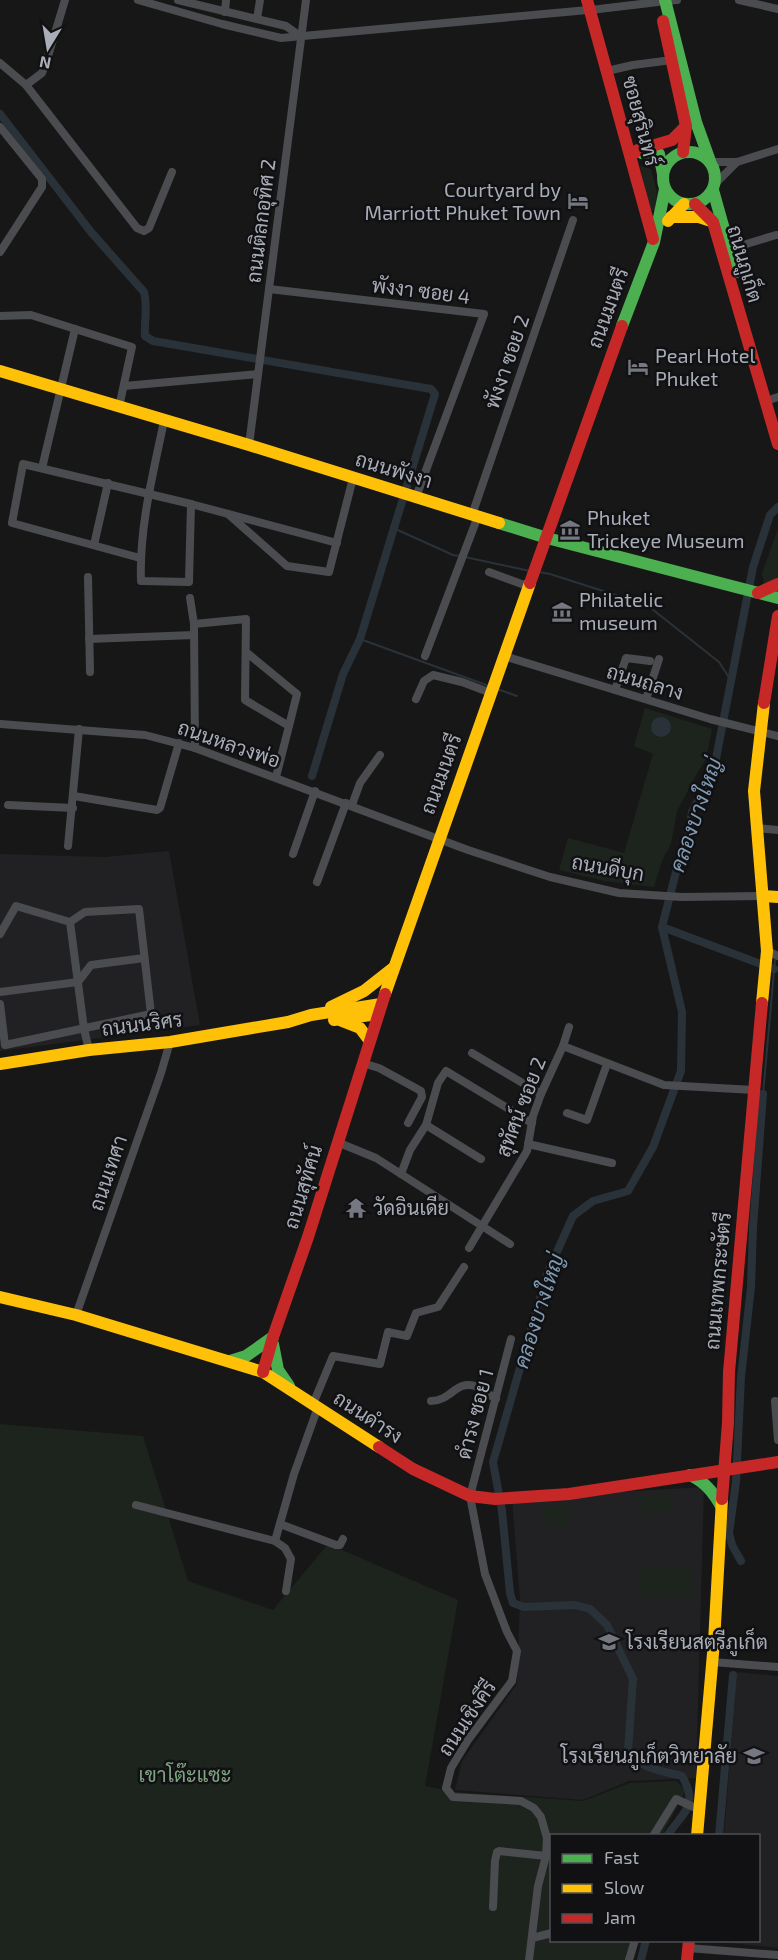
<svg xmlns="http://www.w3.org/2000/svg" width="778" height="1960" font-family="'Exo 2',Sarabun,sans-serif">
  <style>
    .built { fill: #212123 }
    .green { fill: #1d241e }
    .water { fill: #2a3239 }
    .lines { fill: none; stroke-linecap: round; stroke-linejoin: round }
    .stream { stroke: #2a3239; stroke-width: 2 }
    .canal { stroke: #2a3239; stroke-width: 8 }
    .street { stroke: #4b4c50; stroke-width: 8 }
    .fast { stroke: #4caf50; stroke-width: 12 }
    .slow { stroke: #ffc107; stroke-width: 12 }
    .jam { stroke: #c62828; stroke-width: 12 }
    .labels { text-anchor: middle; stroke-width: 5; stroke-linejoin: round; paint-order: stroke }
    .street-label { font-size: 20px; fill: #a8adb8; stroke: #111113 }
    .poi-label { font-size: 20px; fill: #a8adb8; stroke: #111113; text-anchor: start }
    .park-label { font-size: 20px; fill: #7fa381; stroke: #111113 }
    .water-label { font-size: 21px; font-style: italic; fill: #7f9bb3; stroke: #111113 }
  </style>
  <rect width="100%" height="100%" fill="#171717"/>
  <g class="built">
    <path d="M 169,851 L 200,1025 L 0,1051 L 0,854 L 105,857 Z"/>
    <path d="M 704,1487 L 696,1778 L 629,1781 L 583,1800 L 455,1790 L 462,1761 L 517,1684 L 520,1600 L 512,1498 Z"/>
    <path d="M 737,1672 L 778,1676 L 778,1948 L 711,1941 L 758,1940 L 758,1836 L 724,1835 Z"/>
  </g>
  <g class="green">
    <path d="M 640,166 L 651,169 L 657,192 L 655,210 L 650,210 Z"/>
    <path d="M 778,529 L 778,582 L 764,583 L 762,573 Z"/>
    <path d="M 645,708 L 712,729 L 706,759 L 695,777 L 677,811 L 671,844 L 663,858 L 654,887 L 605,881 L 559,870 L 568,838 L 624,853 L 653,754 L 634,746 Z"/>
    <path d="M 0,1424 L 143,1436 L 188,1581 L 273,1610 L 328,1544 L 458,1600 L 425,1786 L 455,1792 L 583,1801 L 630,1783 L 676,1781 L 686,1790 L 662,1835 L 552,1836 L 552,1940 L 636,1941 L 633,1960 L 0,1960 Z"/>
    <path d="M 671,1493 L 672,1511 L 639,1515 L 637,1497 Z"/>
    <path d="M 569,1505 L 570,1524 L 543,1527 L 541,1508 Z"/>
    <path d="M 694,1567 L 694,1597 L 640,1598 L 639,1568 Z"/>
  </g>
  <circle class="water" cx="661" cy="727" r="10"/>
  <g class="lines">
    <g class="stream">
      <path d="M 391,527 L 453,555 L 460,556"/>
      <path d="M 465,557 L 530,571"/>
      <path d="M 539,572 L 550,574 L 647,605 L 719,662 L 730,679"/>
      <path d="M 360,639 L 489,686"/>
      <path d="M 497,689 L 517,696"/>
      <path d="M 763,1094 L 775,960"/>
    </g>
    <g class="canal">
      <path d="M 0,114 L 91,232 L 144,292 C 148,307 144,321 145,336 L 153,341 L 431,389 L 435,394 L 360,639 L 343,674 L 312,776"/>
      <path d="M 662,927 L 774,969"/>
      <path d="M 741,1561 L 732,1545 L 729,1533 L 736,1482 L 741,1377 L 751,1287 L 753,1227 L 763,1094"/>
      <path d="M 667,1836 C 684,1811 699,1806 682,1776 C 663,1771 639,1769 628,1751 L 633,1679 L 607,1625 L 590,1609 L 575,1605 L 524,1607 L 513,1603 L 510,1593 L 502,1511 L 493,1462 L 547,1274 L 573,1216 L 593,1201 L 628,1191 L 653,1147 L 681,1071 L 682,1012 L 662,927 L 677,868 L 686,850 L 692,812 L 714,769 L 753,567 L 770,515 L 778,507"/>
      <path d="M 719,1836 L 733,1675"/>
      <path d="M 641,1960 L 646,1940"/>
    </g>
    <g class="street">
      <path d="M 138,0 L 222,24 L 281,38 L 599,9 L 658,2"/>
      <path d="M 178,0 L 286,26 L 300,36"/>
      <path d="M 739,0 L 778,9"/>
      <path d="M 665,1 L 677,0"/>
      <path d="M 225,12 L 226,0"/>
      <path d="M 257,19 L 260,0"/>
      <path d="M 0,63 L 26,85 L 137,228 L 144,231 L 149,228 L 172,172"/>
      <path d="M 607,71 L 633,65 L 672,60"/>
      <path d="M 26,85 L 42,73 L 45,66 L 65,0"/>
      <path d="M 0,127 L 42,179 L 42,187 L 0,252"/>
      <path d="M 711,162 L 737,162 L 778,149"/>
      <path d="M 716,183 L 737,162"/>
      <path d="M 730,249 L 776,235"/>
      <path d="M 269,289 L 484,314 L 416,497"/>
      <path d="M 0,316 L 31,315 L 132,347 L 119,407"/>
      <path d="M 124,386 L 258,374"/>
      <path d="M 772,399 L 778,397"/>
      <path d="M 164,421 C 153,474 139,528 141,581 L 189,582 L 191,504"/>
      <path d="M 249,445 L 306,0"/>
      <path d="M 42,468 L 75,329"/>
      <path d="M 228,514 L 287,566 L 329,572 L 353,478"/>
      <path d="M 472,515 L 573,220"/>
      <path d="M 94,545 L 108,483"/>
      <path d="M 140,558 L 12,523 L 23,464 L 191,504 L 337,543"/>
      <path d="M 489,572 L 530,587"/>
      <path d="M 88,577 L 90,672"/>
      <path d="M 190,598 L 194,624 L 195,748"/>
      <path d="M 194,624 L 246,619 L 245,700 L 289,726 L 297,694 L 246,652"/>
      <path d="M 89,639 L 194,635"/>
      <path d="M 425,656 L 478,516"/>
      <path d="M 504,656 L 710,719 L 778,736"/>
      <path d="M 615,690 L 626,658 L 650,661"/>
      <path d="M 416,699 L 424,681 L 433,675 L 462,682 L 491,693"/>
      <path d="M 646,699 L 659,659"/>
      <path d="M 0,724 L 145,735 L 195,748 L 468,850 L 550,877 L 619,893 L 682,897 L 763,896"/>
      <path d="M 276,777 L 289,726"/>
      <path d="M 74,796 L 157,810 L 160,808 L 179,743"/>
      <path d="M 8,805 L 73,808"/>
      <path d="M 352,805 L 360,783 L 380,755"/>
      <path d="M 756,828 L 778,830"/>
      <path d="M 68,846 L 79,729"/>
      <path d="M 293,854 L 315,791"/>
      <path d="M 317,882 L 346,803"/>
      <path d="M 70,922 L 84,1029 L 89,1050"/>
      <path d="M 0,934 L 16,906 L 70,922"/>
      <path d="M 767,951 L 778,956"/>
      <path d="M 0,992 L 78,982 L 91,965 L 144,958"/>
      <path d="M 0,1004 L 5,1045 L 151,1014 L 139,909 L 85,912 L 70,922"/>
      <path d="M 563,1046 L 569,1027"/>
      <path d="M 472,1053 L 541,1094"/>
      <path d="M 362,1063 L 379,1068 L 421,1091 L 422,1097 L 408,1123"/>
      <path d="M 567,1113 L 587,1120 L 607,1064"/>
      <path d="M 426,1125 L 481,1159"/>
      <path d="M 337,1142 L 376,1158 L 510,1244"/>
      <path d="M 528,1144 L 612,1163"/>
      <path d="M 401,1174 L 410,1150 L 426,1125 L 438,1083 L 446,1071 L 532,1123"/>
      <path d="M 469,1248 L 527,1151 L 533,1116 L 541,1094 L 563,1046 L 664,1085 L 754,1090"/>
      <path d="M 76,1315 L 161,1073 L 170,1042"/>
      <path d="M 511,1339 L 470,1496 L 485,1574 L 507,1632 L 517,1651 L 512,1681 L 468,1740 L 451,1768 L 446,1788 L 453,1797 L 521,1801 L 534,1808 L 541,1817 L 547,1838 L 546,1856 L 538,1886 L 529,1960"/>
      <path d="M 431,1401 C 451,1401 456,1380 475,1386 C 482,1389 490,1395 496,1399"/>
      <path d="M 775,1401 L 778,1440"/>
      <path d="M 313,1404 L 333,1356 L 380,1364 L 388,1332 L 407,1336 L 416,1313 L 438,1307 L 464,1267"/>
      <path d="M 136,1505 L 275,1541 L 285,1548 L 291,1559 L 286,1591"/>
      <path d="M 280,1524 L 336,1545 L 340,1545 L 343,1539"/>
      <path d="M 275,1541 L 294,1474 L 318,1407"/>
      <path d="M 712,1662 L 778,1667"/>
      <path d="M 653,1836 L 676,1799 L 700,1810"/>
      <path d="M 493,1907 L 495,1861 L 497,1852 L 499,1851 L 546,1856 L 551,1854"/>
      <path d="M 532,1938 L 552,1933"/>
      <path d="M 688,1948 L 778,1955"/>
      <path d="M 629,1960 L 635,1940"/>
    </g>
    <g class="fast">
      <path d="M 665,0 L 696,122 L 710,161"/>
      <circle cx="689" cy="178" r="26"/>
      <path d="M 642,153 L 651,152 L 659,154 L 663,174"/>
      <path d="M 713,190 L 736,272"/>
      <path d="M 622,326 L 654,242 L 665,189"/>
      <path d="M 499,523 L 547,538 L 778,598"/>
      <path d="M 273,1344 L 278,1370 L 289,1386"/>
      <path d="M 230,1361 L 246,1356 L 273,1337"/>
      <path d="M 690,1475 C 705,1482 713,1492 721,1506"/>
    </g>
    <g class="slow">
      <path d="M 671,217 L 699,217 L 711,221"/>
      <path d="M 668,221 L 684,204"/>
      <path d="M 0,371 L 249,445 L 499,523"/>
      <path d="M 763,896 L 778,897"/>
      <path d="M 385,994 L 530,583"/>
      <path d="M 762,1003 L 767,951 L 754,791 L 764,703"/>
      <path d="M 331,1007 L 364,991 L 392,969"/>
      <path d="M 334,1020 L 378,1014"/>
      <path d="M 342,1021 L 360,1028 L 369,1040"/>
      <path d="M 0,1064 L 89,1050 L 170,1042 L 288,1022 L 311,1015 L 381,1004"/>
      <path d="M 0,1297 L 76,1315 L 263,1372 L 379,1447"/>
      <path d="M 697,1836 L 714,1642 L 722,1499"/>
    </g>
    <g class="jam">
      <path d="M 587,0 L 653,239"/>
      <path d="M 663,21 L 686,126 L 683,152"/>
      <path d="M 631,155 L 638,150 L 672,140 L 686,126"/>
      <path d="M 695,204 L 713,222 L 778,444"/>
      <path d="M 530,583 L 622,326"/>
      <path d="M 758,593 L 778,584"/>
      <path d="M 764,703 L 778,616"/>
      <path d="M 263,1372 L 273,1337 L 308,1237 L 385,994"/>
      <path d="M 379,1447 L 413,1469 L 470,1496 L 495,1499 L 569,1494 L 778,1462"/>
      <path d="M 722,1499 L 728,1423 L 729,1372 L 762,1003"/>
      <path d="M 687,1960 L 689,1940"/>
    </g>
  </g>
  <defs>
    <g id="hotel-bare" transform="scale(1.62)"><path d="M-6-4.5h1.5V1H6V5H4.5V3h-9V5H-6ZM-4 0a1.8 1.8 0 1 1 3.6 0ZM.5 0V-2.5h3Q6-2.5 6 0Z" fill="#757880" stroke="#111113" stroke-width="2.5" paint-order="stroke"/></g>
    <g id="museum-bare" transform="scale(1.62)"><path d="M0-6L6-3V-2H-6V-3ZM-5-1h2V3h-2ZM-1-1h2V3h-2ZM3-1h2V3H3ZM-6 4H6V6H-6Z" fill="#757880" stroke="#111113" stroke-width="2.5" paint-order="stroke"/></g>
    <g id="temple-bare" transform="scale(1.62)"><path d="M0-6L5-2H3V0L6.5 2.5H4V6H1.5V3h-3V6H-4V2.5H-6.5L-3 0V-2H-5Z" fill="#757880" stroke="#111113" stroke-width="2.5" paint-order="stroke"/></g>
    <g id="school-bare" transform="scale(1.62)"><path d="M0-5L7-2L0 1L-7-2ZM-4 1L0 2.5L4 1V4Q0 6-4 4Z" fill="#757880" stroke="#111113" stroke-width="2.5" paint-order="stroke"/></g>
  </defs>
  <g fill-rule="evenodd">
    <use href="#hotel-bare" x="578" y="201"/>
    <use href="#hotel-bare" x="638" y="367"/>
    <use href="#museum-bare" x="570" y="530"/>
    <use href="#museum-bare" x="562" y="612"/>
    <use href="#temple-bare" x="356" y="1208"/>
    <use href="#school-bare" x="609" y="1642"/>
    <use href="#school-bare" x="754" y="1756"/>
  </g>
  <g class="labels">
    <g class="street-label">
      <text transform="translate(641 121) rotate(75)" y="7">ซอยสุรินทร์</text>
      <text transform="translate(261 221) rotate(-83)" y="7">ถนนติลกอุทิศ 2</text>
      <text transform="translate(745 264) rotate(74)" y="7">ถนนภูเก็ต</text>
      <text transform="translate(421 291) rotate(7)" y="7">พังงา ซอย 4</text>
      <text transform="translate(608 308) rotate(-70)" y="7">ถนนมนตรี</text>
      <text transform="translate(507 362) rotate(-71)" y="7">พังงา ซอย 2</text>
      <text transform="translate(394 470) rotate(17)" y="7">ถนนพังงา</text>
      <text transform="translate(645 682) rotate(17)" y="7">ถนนถลาง</text>
      <text transform="translate(229 744) rotate(19)" y="7">ถนนหลวงพ่อ</text>
      <text transform="translate(441 774) rotate(-70)" y="7">ถนนมนตรี</text>
      <text transform="translate(608 868) rotate(10)" y="7">ถนนดีบุก</text>
      <text transform="translate(142 1024) rotate(-7)" y="7">ถนนนริศร</text>
      <text transform="translate(521 1107) rotate(-69)" y="7">สุทัศน์ ซอย 2</text>
      <text transform="translate(108 1173) rotate(-71)" y="7">ถนนเทศา</text>
      <text transform="translate(303 1187) rotate(-73)" y="7">ถนนสุทัศน์</text>
      <text transform="translate(718 1281) rotate(-85)" y="7">ถนนเทพกระษัตรี</text>
      <text transform="translate(475 1414) rotate(-75)" y="7">ดำรง ซอย 1</text>
      <text transform="translate(368 1417) rotate(33)" y="7">ถนนดำรง</text>
      <text transform="translate(467 1718) rotate(-56)" y="7">ถนนเชิงคีรี</text>
    </g>
    <g class="poi-label">
      <text x="561" y="197" text-anchor="end">Courtyard by<tspan x="561" dy="23">Marriott Phuket Town</tspan></text>
      <text x="655" y="363">Pearl Hotel<tspan x="655" dy="23">Phuket</tspan></text>
      <text x="587" y="525">Phuket<tspan x="587" dy="23">Trickeye Museum</tspan></text>
      <text x="579" y="607">Philatelic<tspan x="579" dy="23">museum</tspan></text>
      <text x="373" y="1215">วัดอินเดีย</text>
      <text x="626" y="1649">โรงเรียนสตรีภูเก็ต</text>
      <text x="737" y="1763" text-anchor="end">โรงเรียนภูเก็ตวิทยาลัย</text>
    </g>
    <g class="park-label">
      <text x="185" y="1782">เขาโต๊ะแซะ</text>
    </g>
    <g class="water-label">
      <text transform="translate(696 815) rotate(-71)" y="7">คลองบางใหญ่</text>
      <text transform="translate(539 1311) rotate(-72)" y="7">คลองบางใหญ่</text>
    </g>
  </g>
  <rect x="550" y="1834" width="210" height="108" fill="#111113" stroke="#4d4f55" stroke-width="1.5"/>
  <rect x="562" y="1854" width="30" height="9" fill="#4caf50" stroke="#4d4f55" stroke-width="1.5"/>
  <text x="604" y="1864" font-size="18" fill="#a8adb8">Fast</text>
  <rect x="562" y="1884" width="30" height="9" fill="#ffc107" stroke="#4d4f55" stroke-width="1.5"/>
  <text x="604" y="1894" font-size="18" fill="#a8adb8">Slow</text>
  <rect x="562" y="1914" width="30" height="9" fill="#c62828" stroke="#4d4f55" stroke-width="1.5"/>
  <text x="604" y="1924" font-size="18" fill="#a8adb8">Jam</text>
  <g transform="translate(48 48) rotate(191)" stroke="#111113" stroke-width="4.5" paint-order="stroke">
  <path d="M0-4.5L10 22L0 15L-10 22Z" fill="#a8adb8"/>
  <text y="-9" font-size="16" font-weight="bold" text-anchor="middle" fill="#a8adb8">N</text>
  </g>
</svg>
